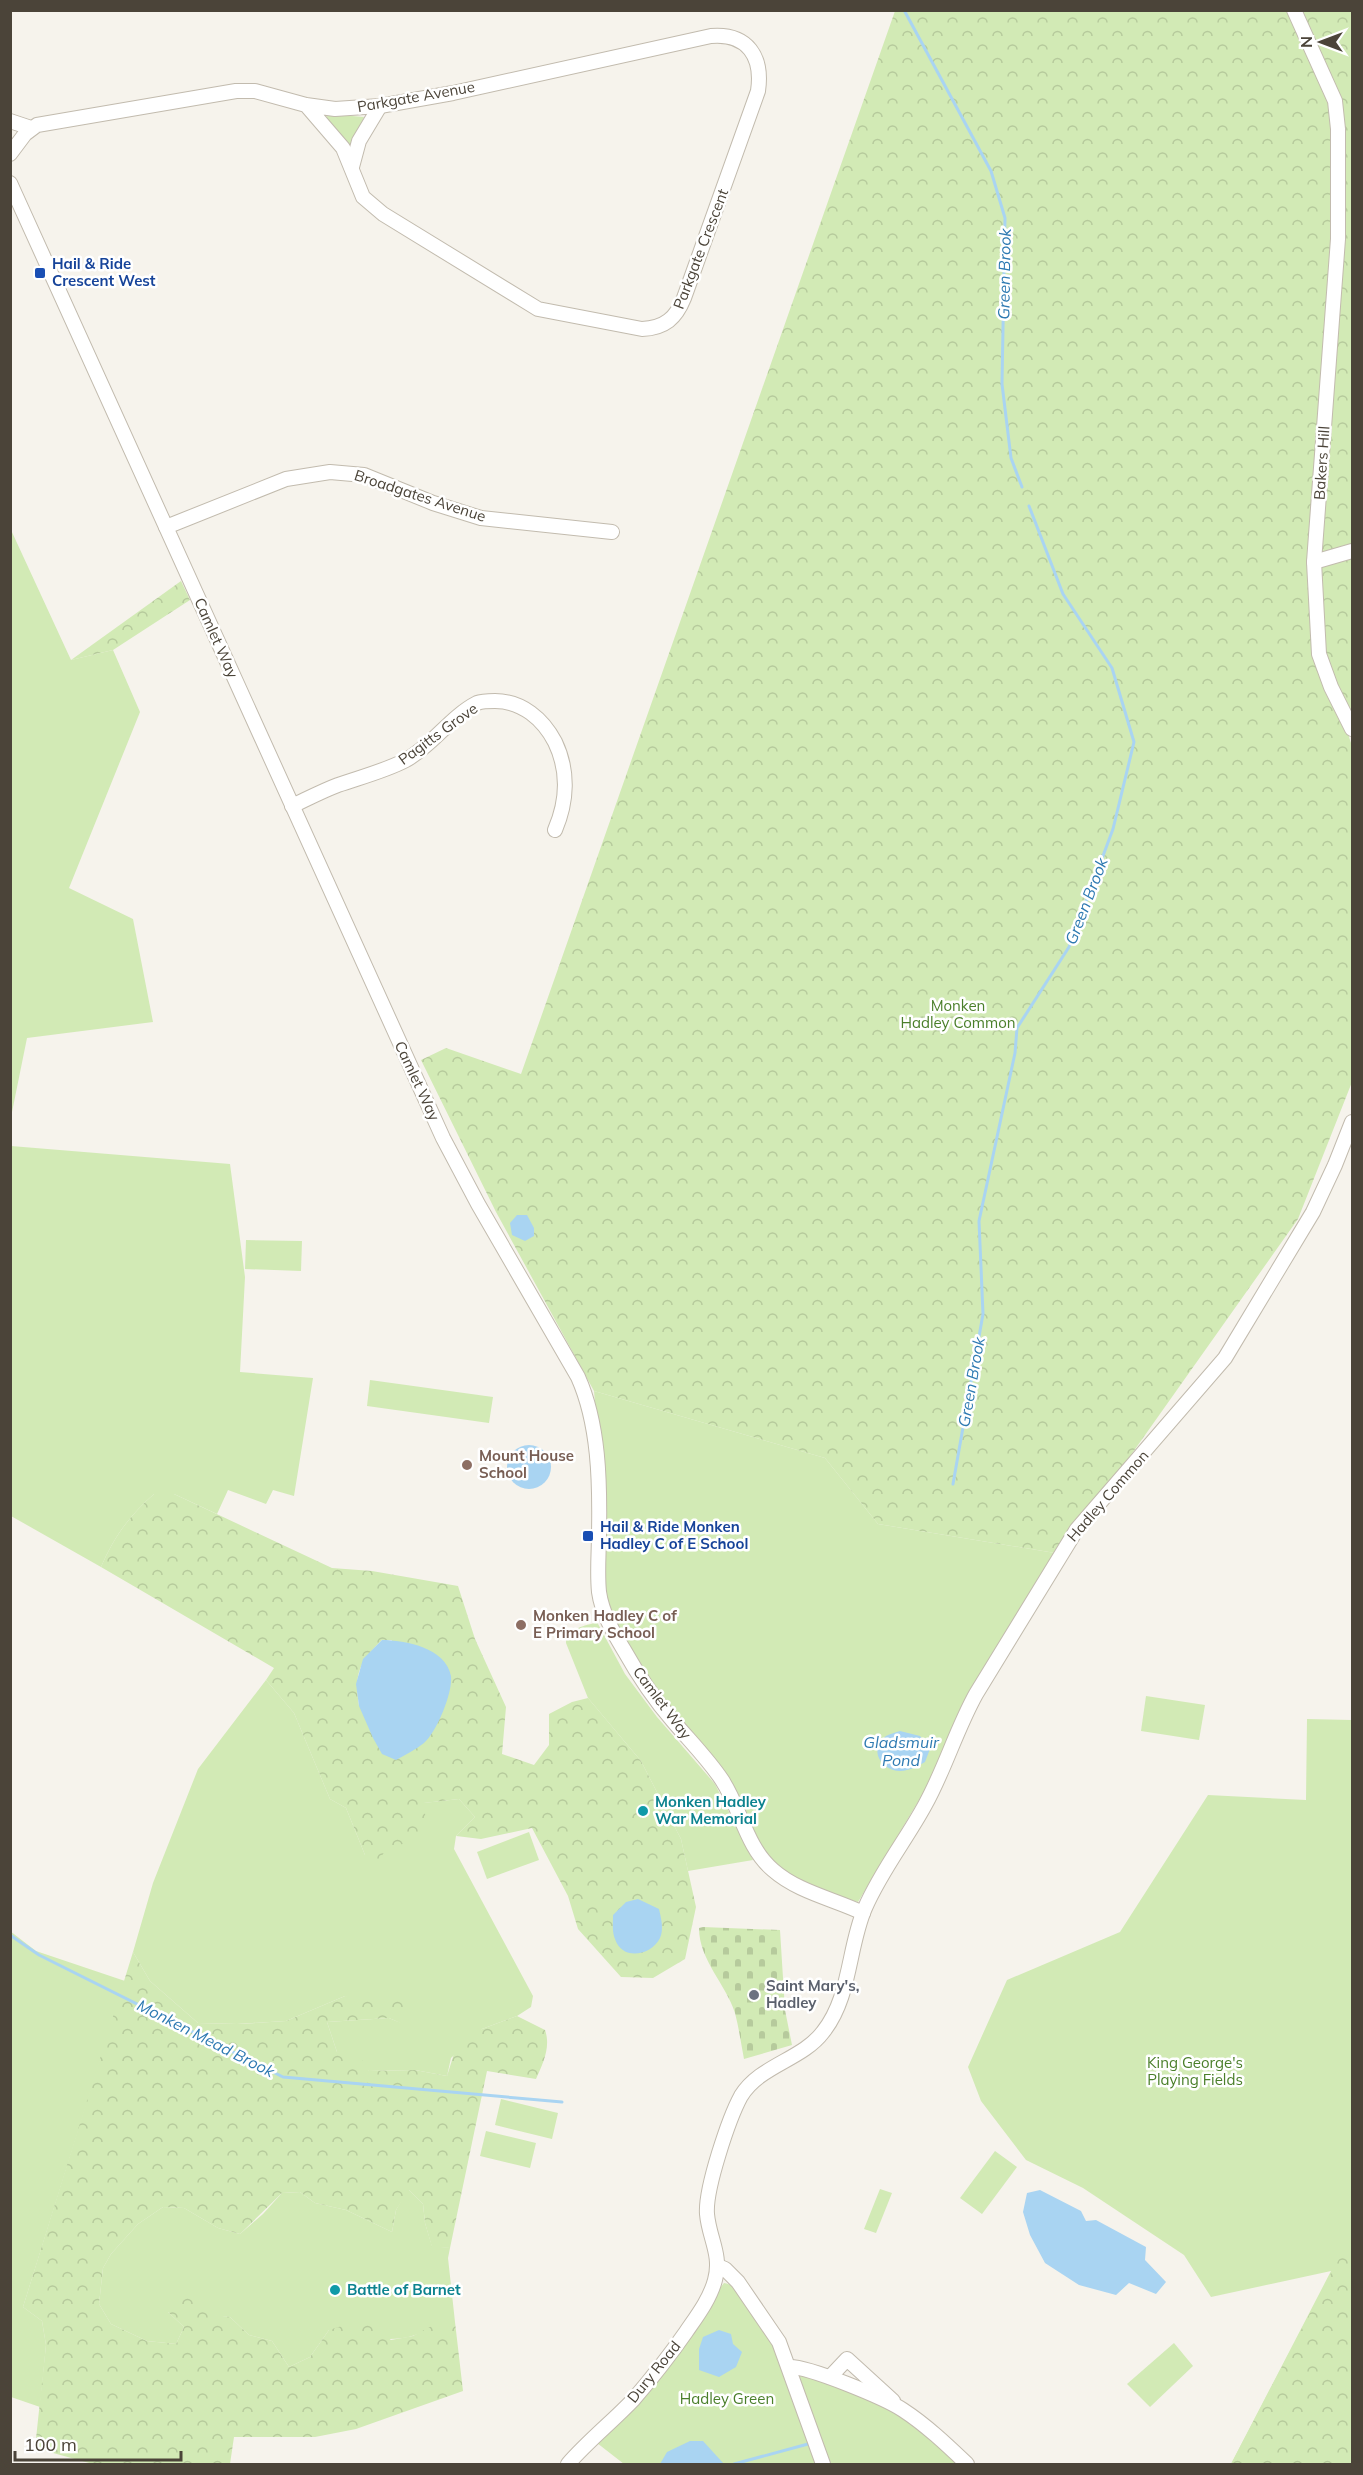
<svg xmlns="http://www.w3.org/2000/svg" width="1363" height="2475" font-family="Mulish,sans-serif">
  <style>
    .green { fill: #d2eab5 }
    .forest { fill: url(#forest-crowns); fill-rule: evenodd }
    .cemetery { fill: url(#cemetery-stones) }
    .water { fill: #a9d4f2 }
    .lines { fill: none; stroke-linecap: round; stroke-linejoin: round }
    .stream { stroke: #a9d4f2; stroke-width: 3 }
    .minor-casing { stroke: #c2bbae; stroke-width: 16 }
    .minor { stroke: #fff; stroke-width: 14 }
    .transit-dot { fill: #1a4fb4; stroke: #fff; stroke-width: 2 }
    .education-dot { fill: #8d6e63; stroke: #fff; stroke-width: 2 }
    .culture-dot { fill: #0f9aa8; stroke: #fff; stroke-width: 2 }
    .worship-dot { fill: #6b7280; stroke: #fff; stroke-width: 2 }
    .labels { text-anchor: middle; stroke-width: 5; stroke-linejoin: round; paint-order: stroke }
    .street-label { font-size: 15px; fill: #4b4439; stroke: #fff }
    .transit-label { font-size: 15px; font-weight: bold; fill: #164399; stroke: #fff; text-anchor: start }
    .park-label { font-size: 15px; fill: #4a7f2a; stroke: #fff }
    .education-label { font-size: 15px; font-weight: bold; fill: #785e54; stroke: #fff; text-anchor: start }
    .culture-label { font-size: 15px; font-weight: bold; fill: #0d838f; stroke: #fff; text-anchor: start }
    .worship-label { font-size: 15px; font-weight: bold; fill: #5b616d; stroke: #fff; text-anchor: start }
    .water-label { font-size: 16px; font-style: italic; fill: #2e7ab2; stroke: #fff }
  </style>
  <defs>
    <pattern id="forest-crowns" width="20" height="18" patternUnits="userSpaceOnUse" patternTransform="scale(1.5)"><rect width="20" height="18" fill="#d2eab5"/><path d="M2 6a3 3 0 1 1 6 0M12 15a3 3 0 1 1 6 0" fill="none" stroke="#b6ca9c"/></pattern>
    <pattern id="cemetery-stones" width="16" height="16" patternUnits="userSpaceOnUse" patternTransform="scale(1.5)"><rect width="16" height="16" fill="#d2eab5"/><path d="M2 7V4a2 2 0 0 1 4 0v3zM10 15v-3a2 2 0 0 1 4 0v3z" fill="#b6ca9c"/></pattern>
  </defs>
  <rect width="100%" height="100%" fill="#f6f3ec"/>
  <g class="green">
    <path d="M 328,114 L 364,117 L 351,148 L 325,119 Z"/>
    <path d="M 11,530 L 71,660 L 113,650 L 140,712 L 69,888 L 133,919 L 153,1022 L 27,1038 L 11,1117 Z"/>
    <path d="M 11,1146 L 230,1164 L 245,1277 L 240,1372 L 313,1378 L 294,1496 L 273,1490 L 266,1504 L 228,1490 L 217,1514 L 174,1494 L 154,1494 C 129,1516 114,1537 101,1567 L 11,1516 Z"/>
    <path d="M 246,1240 L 302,1241 L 301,1271 L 245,1269 Z"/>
    <path d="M 370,1380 L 493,1397 L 489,1423 L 367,1406 Z"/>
    <path d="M 594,1391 L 825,1458 L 878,1524 L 1055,1553 L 966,1697 L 934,1775 L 858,1902 C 828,1892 799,1884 773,1864 L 622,1637 L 609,1607 L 604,1586 L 603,1491 Z"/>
    <path d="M 597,1622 L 625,1674 L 657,1717 L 715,1784 L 753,1860 L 688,1871 L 681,1839 L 641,1761 L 588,1698 L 566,1643 C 566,1628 586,1626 597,1622 Z"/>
    <path d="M 266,1680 L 294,1713 L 330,1799 L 346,1808 L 365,1855 L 423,1803 L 459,1799 L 475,1817 L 456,1836 L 454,1849 L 533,1996 L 531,2007 L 517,2016 L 482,2029 L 451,2058 L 447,2076 L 415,2070 L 369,2071 L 337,2052 L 327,2022 L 389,2018 L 401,2023 L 345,1996 L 286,2021 L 237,2024 L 198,2023 L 150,1981 L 133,1952 L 153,1883 L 198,1769 Z"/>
    <path d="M 1146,1696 L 1205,1705 L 1199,1740 L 1141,1731 Z"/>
    <path d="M 1307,1719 L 1352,1720 L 1352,2464 L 1231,2464 L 1331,2271 L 1211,2297 L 1184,2255 L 1083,2188 L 1026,2160 L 981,2101 L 968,2067 L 1007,1980 L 1120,1932 L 1208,1795 L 1306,1800 Z"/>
    <path d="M 529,1832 L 539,1860 L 487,1879 L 477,1852 Z"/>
    <path d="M 10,1931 L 36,1951 L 125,1981 L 23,2307 L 42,2321 L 46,2345 L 40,2407 L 11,2397 Z"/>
    <path d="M 501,2099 L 558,2113 L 552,2139 L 495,2125 Z"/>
    <path d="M 486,2131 L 536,2143 L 530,2168 L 480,2156 Z"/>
    <path d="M 995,2151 L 1017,2167 L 982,2214 L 960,2198 Z"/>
    <path d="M 408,2189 L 423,2204 L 425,2223 L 432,2246 L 450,2248 L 448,2258 L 455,2322 C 433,2323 430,2331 412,2336 C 385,2344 356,2334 329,2330 L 310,2357 L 289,2367 L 272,2341 L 249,2335 L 230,2317 L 168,2312 L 184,2327 L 176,2344 L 147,2341 L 111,2324 L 99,2304 L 103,2268 L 111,2254 L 138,2224 L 163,2207 L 184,2208 L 218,2228 L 240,2234 L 263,2214 L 282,2193 L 300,2192 L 315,2203 L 346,2210 L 392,2232 L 396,2210 Z"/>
    <path d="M 880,2189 L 892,2193 L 876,2233 L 864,2229 Z"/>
    <path d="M 724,2283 C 746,2285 776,2350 786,2370 C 850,2386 914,2415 960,2464 L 624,2464 L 597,2443 Z"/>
    <path d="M 1174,2343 L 1193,2366 L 1150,2407 L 1127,2384 Z"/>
  </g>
  <g class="forest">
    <path d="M 895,11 L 1352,11 L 1352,690 L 1349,737 L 1352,746 L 1352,1082 L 1298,1219 L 1087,1517 L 1055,1553 L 878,1524 L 825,1458 L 594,1391 L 496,1212 L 421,1060 L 446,1048 L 521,1074 Z"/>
    <path d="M 181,581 L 190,600 L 113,650 L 71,660 Z"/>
    <path d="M 154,1494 L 174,1494 L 332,1568 L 372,1571 L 458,1586 L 475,1639 L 506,1707 L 502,1754 L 534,1765 L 549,1745 L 549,1714 L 572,1702 L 588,1698 L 641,1761 L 681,1839 L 696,1907 L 685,1959 L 653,1978 L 621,1977 L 578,1929 L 568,1896 L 532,1828 L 481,1839 L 456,1836 L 475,1817 L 459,1799 L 424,1803 L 426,1823 L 410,1843 L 389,1846 L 378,1861 L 365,1855 L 346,1808 L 330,1799 L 294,1713 L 266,1680 L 274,1668 L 101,1567 C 114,1537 129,1516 154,1494 ZM 382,1640 L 392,1640 L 359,1706 C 354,1673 359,1663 382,1640 Z"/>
    <path d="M 133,1952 L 150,1981 L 198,2023 L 238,2024 L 286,2021 L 345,1996 L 400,2001 L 411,2007 L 401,2023 L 389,2018 L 327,2022 L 337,2052 L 358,2054 L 369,2071 L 415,2070 L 447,2076 L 458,2041 L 482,2029 L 517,2016 L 545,2030 C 551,2047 543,2063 536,2079 L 487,2071 L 450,2248 L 432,2247 L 425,2223 L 423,2204 L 409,2190 L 396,2210 L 392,2232 L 346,2210 L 315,2203 L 300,2192 L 282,2193 L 240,2234 L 218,2228 L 184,2208 L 163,2207 L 138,2224 L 111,2254 L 103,2268 L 99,2304 L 111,2324 L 147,2341 L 176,2344 L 184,2327 L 168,2312 L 167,2293 L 199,2291 L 215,2315 L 230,2317 L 249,2335 L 272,2341 L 289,2367 L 310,2357 L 329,2330 L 364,2319 L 391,2340 L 413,2336 L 439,2322 L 455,2322 L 463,2391 L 356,2429 L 315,2437 L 234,2437 L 230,2464 L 93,2464 L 35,2448 L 46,2345 L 42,2321 L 23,2307 Z"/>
    <path d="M 1352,2237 L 1352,2457 L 1347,2464 L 1231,2464 L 1332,2271 Z"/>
  </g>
  <path class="cemetery" d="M 703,1927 L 780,1930 L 785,2010 L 792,2045 L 744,2059 C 741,2044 739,2028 735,2013 C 726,1984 699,1960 699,1928 Z"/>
  <g class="water">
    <path d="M 517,1215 L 527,1215 L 534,1228 L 534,1236 L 525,1241 L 512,1235 L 510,1223 Z"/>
    <circle cx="529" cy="1467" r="22"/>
    <path d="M 382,1640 C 405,1640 446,1648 451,1676 C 453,1693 436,1733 424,1743 C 415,1750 405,1755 396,1760 L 382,1754 L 373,1738 L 359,1706 L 356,1684 L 363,1659 Z"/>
    <path d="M 900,1731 L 920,1736 L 930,1749 L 925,1762 C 919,1765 913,1769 907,1770 C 884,1776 866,1750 886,1736 C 890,1734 896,1732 900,1731 Z"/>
    <path d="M 638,1899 L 659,1909 C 661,1918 664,1929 660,1938 C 651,1956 622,1961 615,1939 C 612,1932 613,1923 613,1915 L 626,1902 Z"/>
    <path d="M 1040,2190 L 1081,2211 L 1086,2221 L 1096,2220 L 1146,2247 L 1145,2260 L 1166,2282 L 1156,2294 L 1129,2283 L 1116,2295 L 1079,2285 L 1045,2263 L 1030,2235 L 1023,2212 L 1027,2193 Z"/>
    <path d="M 719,2330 L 731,2334 L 733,2344 L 742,2352 L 736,2367 L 719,2377 L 699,2370 L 699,2349 L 703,2337 Z"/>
    <path d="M 690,2441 L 703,2441 L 724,2464 L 660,2464 L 667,2452 Z"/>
  </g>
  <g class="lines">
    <g class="stream">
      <path d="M 904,10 L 991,171 L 1005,218 L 1002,384 L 1011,458 L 1022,487"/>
      <path d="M 953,1484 L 983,1314 L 979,1221 L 1015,1053 L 1017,1028 L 1069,947 L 1113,829 L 1134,742 L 1112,668 L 1063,594 L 1029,506"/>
      <path d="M 10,1935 L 39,1955 L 283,2077 L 562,2102"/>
      <path d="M 734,2464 L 808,2444"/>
    </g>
    <g class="minor-casing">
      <g id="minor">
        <path d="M 1294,10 L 1335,101 L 1338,129 L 1338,239 L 1314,562 L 1319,654 L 1331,687 L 1352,729"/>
        <path d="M 10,121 L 31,128"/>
        <path d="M 10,154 L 25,134 L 37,125 L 236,91 L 255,91 L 306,105 L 335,109 L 380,106 L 453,93 L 711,36 C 748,33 763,57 758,91 L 684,298 C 676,318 665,328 642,329 L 538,309 L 383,214 L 363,197 L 343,148 L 306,105"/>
        <path d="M 352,167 L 359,141 L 380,106"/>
        <path d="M 10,183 L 443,1138 L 478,1204 L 578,1377 C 599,1424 600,1482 599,1533 C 599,1553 597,1572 599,1592 C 602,1613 613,1632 624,1650 C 638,1675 654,1699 673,1721 C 690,1741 708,1759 722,1780 C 741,1809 746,1847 773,1870 C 798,1892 834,1899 863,1913"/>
        <path d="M 166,527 L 286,479 L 330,472 L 364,475 L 433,503 L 481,518 L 612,532"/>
        <path d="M 1314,562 L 1352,551"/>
        <path d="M 292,806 C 307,799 322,791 338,785 C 361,777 385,771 406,760 C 433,745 450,717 477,703 C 482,701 490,701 495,701 C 522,701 543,719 555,742 C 569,771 567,802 555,830"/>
        <path d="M 718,2266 L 725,2269 L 738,2282 L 779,2342 L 823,2464"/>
        <path d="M 790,2367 C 810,2367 885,2398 903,2410 C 926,2425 947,2445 967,2464"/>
        <path d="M 830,2377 L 847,2359 L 893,2401"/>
        <path d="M 568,2464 C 588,2441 612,2422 633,2400 C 652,2378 670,2355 686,2332 C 697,2316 710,2299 715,2280 C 722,2255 709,2238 707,2214 C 705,2189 729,2118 741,2096 C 760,2065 802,2060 823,2032 C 851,1997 848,1947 865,1908 C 881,1871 906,1840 925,1805 C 945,1769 956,1730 976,1694 L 1077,1529 L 1225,1358 L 1313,1212 L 1335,1165 L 1352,1122"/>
      </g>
    </g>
    <use href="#minor" class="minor"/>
  </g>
  <g class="transit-dot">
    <rect x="34" y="267" width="12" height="12" rx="3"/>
    <rect x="582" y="1530" width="12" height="12" rx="3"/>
  </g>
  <g class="education-dot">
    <circle cx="467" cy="1465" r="6"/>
    <circle cx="521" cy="1625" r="6"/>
  </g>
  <g class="culture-dot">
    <circle cx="643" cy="1811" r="6"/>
    <circle cx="335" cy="2290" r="6"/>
  </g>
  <circle class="worship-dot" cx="754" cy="1995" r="6"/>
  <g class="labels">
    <g class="street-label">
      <text transform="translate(416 97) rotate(-10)" y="5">Parkgate Avenue</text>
      <text transform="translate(701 249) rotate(-69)" y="5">Parkgate Crescent</text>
      <text transform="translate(1322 463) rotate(-86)" y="5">Bakers Hill</text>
      <text transform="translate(420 496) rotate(18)" y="5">Broadgates Avenue</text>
      <text transform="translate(216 638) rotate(66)" y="5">Camlet Way</text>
      <text transform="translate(438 734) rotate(-36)" y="5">Pagitts Grove</text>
      <text transform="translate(417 1081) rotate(65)" y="5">Camlet Way</text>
      <text transform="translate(1108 1496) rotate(-49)" y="5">Hadley Common</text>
      <text transform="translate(662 1703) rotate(53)" y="5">Camlet Way</text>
      <text transform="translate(654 2372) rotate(-51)" y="5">Dury Road</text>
    </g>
    <g class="transit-label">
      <text x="52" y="269">Hail &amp; Ride<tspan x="52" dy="17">Crescent West</tspan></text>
      <text x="600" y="1532">Hail &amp; Ride Monken<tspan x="600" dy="17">Hadley C of E School</tspan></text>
    </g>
    <g class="park-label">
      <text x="958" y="1011">Monken<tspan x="958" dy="17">Hadley Common</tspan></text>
      <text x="1195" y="2068">King George's<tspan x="1195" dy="17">Playing Fields</tspan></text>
      <text x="727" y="2404">Hadley Green</text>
    </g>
    <g class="education-label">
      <text x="479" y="1461">Mount House<tspan x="479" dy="17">School</tspan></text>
      <text x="533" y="1621">Monken Hadley C of<tspan x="533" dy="17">E Primary School</tspan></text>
    </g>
    <g class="culture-label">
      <text x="655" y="1807">Monken Hadley<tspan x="655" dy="17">War Memorial</tspan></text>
      <text x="347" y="2295">Battle of Barnet</text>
    </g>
    <g class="worship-label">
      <text x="766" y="1991">Saint Mary's,<tspan x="766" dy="17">Hadley</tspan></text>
    </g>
    <g class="water-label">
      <text transform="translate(1004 274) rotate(-89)" y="6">Green Brook</text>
      <text transform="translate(1086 901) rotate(-69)" y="6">Green Brook</text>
      <text transform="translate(971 1382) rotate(-80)" y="6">Green Brook</text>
      <text x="901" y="1748">Gladsmuir<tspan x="901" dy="18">Pond</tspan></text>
      <text transform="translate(206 2038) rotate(27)" y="6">Monken Mead Brook</text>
    </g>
  </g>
  <rect width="1363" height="2475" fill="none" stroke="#4b4439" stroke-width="24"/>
  <g transform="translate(1321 42) rotate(270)" stroke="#ffffff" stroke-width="4.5" paint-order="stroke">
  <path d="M0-4.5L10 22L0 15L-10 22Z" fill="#4b4439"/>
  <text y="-9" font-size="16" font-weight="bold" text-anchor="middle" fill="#4b4439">N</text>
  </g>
  <path d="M15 2451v9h166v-9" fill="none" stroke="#4b4439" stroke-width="3"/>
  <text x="24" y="2451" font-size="18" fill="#4b4439" stroke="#ffffff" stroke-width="4.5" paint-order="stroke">100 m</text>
</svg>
